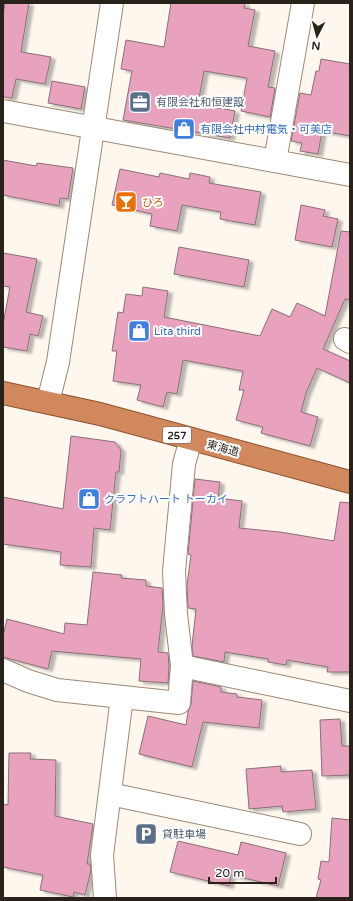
<svg xmlns="http://www.w3.org/2000/svg" width="353" height="901" font-family="'Varela Round','Noto Sans JP',sans-serif">
  <style>
    .building { fill: #e9a2be; stroke: #886f78; filter: url(#shadow) }
    .lines { fill: none; stroke-linecap: round; stroke-linejoin: round }
    .minor-casing { stroke: #9a8975; stroke-width: 24 }
    .trunk-casing { stroke: #8e512a; stroke-width: 24 }
    .minor { stroke: #fff; stroke-width: 22 }
    .trunk { stroke: #d0885c; stroke-width: 22 }
    .labels { text-anchor: middle; stroke-width: 4; stroke-linejoin: round; paint-order: stroke }
    .shield { fill: #fff; stroke: #68645f; stroke-width: 1 }
    .shield-label { font-size: 10px; font-weight: bold; fill: #28221a }
    .service-label { font-size: 11px; fill: #4e5e75; stroke: #fff; text-anchor: start }
    .shop-label { font-size: 11px; fill: #366cbe; stroke: #fff; text-anchor: start }
    .food-label { font-size: 11px; fill: #c56008; stroke: #fff; text-anchor: start }
    .street-label { font-size: 11px; fill: #28221a; stroke: #fff }
  </style>
  <defs>
    <filter id="shadow"><feDropShadow dx="4.5" dy="2.5" stdDeviation="1" flood-color="#0004"/></filter>
  </defs>
  <rect width="100%" height="100%" fill="#fef7ee"/>
  <g class="building">
    <path d="M 5,3 L 29,3 L 21,52 L 51,57 L 45,84 L 16,79 L 12,98 L 3,97 L 3,15 Z"/>
    <path d="M 171,3 L 245,3 L 244,8 L 255,10 L 248,46 L 275,51 L 268,87 L 275,88 L 270,117 L 241,111 L 247,78 L 204,71 L 198,104 L 235,111 L 230,138 L 123,120 L 132,71 L 121,69 L 126,40 L 164,47 Z"/>
    <path d="M 321,59 L 350,64 L 350,136 L 322,131 L 318,154 L 300,151 L 302,143 L 291,141 L 300,93 L 311,95 L 316,71 L 319,71 Z"/>
    <path d="M 52,81 L 85,87 L 81,109 L 48,103 Z"/>
    <path d="M 3,160 L 36,166 L 37,163 L 73,168 L 68,199 L 60,198 L 59,206 L 3,195 Z"/>
    <path d="M 120,169 L 159,177 L 160,173 L 189,179 L 190,173 L 210,177 L 209,183 L 261,192 L 255,225 L 220,219 L 221,212 L 182,205 L 177,231 L 150,226 L 152,214 L 112,205 Z"/>
    <path d="M 301,205 L 325,210 L 323,216 L 338,219 L 332,247 L 295,240 Z"/>
    <path d="M 341,231 L 350,232 L 350,300 L 345,299 L 323,349 L 350,361 L 350,383 L 317,368 L 306,393 L 301,412 L 318,417 L 310,446 L 261,433 L 263,427 L 236,420 L 244,390 L 239,390 L 243,371 L 183,360 L 177,394 L 167,392 L 163,407 L 137,400 L 141,385 L 113,381 L 117,351 L 112,351 L 118,312 L 123,313 L 126,294 L 142,296 L 143,287 L 168,291 L 164,317 L 260,336 L 272,309 L 290,317 L 297,303 L 325,316 Z"/>
    <path d="M 179,247 L 249,260 L 244,287 L 174,274 Z"/>
    <path d="M 3,253 L 37,259 L 26,312 L 43,316 L 38,336 L 30,334 L 27,351 L 3,347 L 3,324 L 10,287 L 3,286 Z"/>
    <path d="M 71,436 L 115,442 L 121,450 L 119,472 L 116,472 L 110,530 L 94,528 L 91,567 L 60,565 L 61,552 L 3,544 L 3,497 L 63,509 Z"/>
    <path d="M 195,479 L 220,482 L 218,498 L 242,501 L 239,528 L 280,532 L 334,541 L 340,502 L 350,503 L 350,672 L 327,672 L 328,667 L 287,660 L 286,665 L 268,662 L 268,659 L 225,652 L 224,662 L 193,656 L 192,646 L 196,609 L 188,608 L 187,585 L 191,555 L 188,554 Z"/>
    <path d="M 93,572 L 122,575 L 121,578 L 146,580 L 146,586 L 162,588 L 163,605 L 158,652 L 168,653 L 169,666 L 168,683 L 139,681 L 141,659 L 52,651 L 48,669 L 3,657 L 3,636 L 7,619 L 64,634 L 65,623 L 87,625 Z"/>
    <path d="M 193,681 L 221,687 L 221,692 L 237,694 L 237,697 L 262,700 L 259,728 L 203,722 L 192,767 L 139,754 L 148,716 L 186,725 L 188,712 L 191,704 Z"/>
    <path d="M 340,719 L 342,746 L 350,746 L 350,775 L 322,776 L 320,720 Z"/>
    <path d="M 9,753 L 31,753 L 30,759 L 56,760 L 55,816 L 93,824 L 87,864 L 90,864 L 91,870 L 85,895 L 74,892 L 73,897 L 40,890 L 43,875 L 3,867 L 3,804 L 8,805 Z"/>
    <path d="M 281,766 L 281,772 L 312,770 L 316,809 L 283,812 L 282,806 L 249,809 L 246,769 Z"/>
    <path d="M 332,818 L 350,820 L 350,898 L 316,898 L 321,880 L 318,879 L 321,861 L 329,862 Z"/>
    <path d="M 178,841 L 238,855 L 241,842 L 286,853 L 278,886 L 231,875 L 229,886 L 170,872 Z"/>
  </g>
  <g class="lines">
    <g class="minor-casing">
      <g id="minor">
        <path d="M 3,111 L 350,175"/>
        <path d="M 275,161 L 303,3"/>
        <path d="M 345,339 L 350,342"/>
        <path d="M 48,402 L 58,362 L 112,3"/>
        <path d="M 182,666 L 350,701"/>
        <path d="M 3,670 L 28,681 L 57,690 L 179,703 L 182,666 L 176,614 L 174,571 L 184,464 L 191,439"/>
        <path d="M 110,794 L 300,834"/>
        <path d="M 105,898 L 102,855 L 122,697"/>
      </g>
    </g>
    <g class="trunk-casing">
      <path id="trunk" d="M 3,393 L 100,414 L 350,482"/>
    </g>
    <use href="#minor" class="minor"/>
    <use href="#trunk" class="trunk"/>
  </g>
  <defs>
    <g id="office-square" transform="scale(1.15)"><rect x="-9" y="-9" width="18" height="18" rx="4" fill="#5c6f8a" stroke="#fff"/><path d="M-6-3h4V-5.5h4V-3h4V5H-6ZM-1-4.5V-3h2v-1.5ZM-6 0V1H6V0Z" fill="#fff"/></g>
    <g id="shop-square" transform="scale(1.15)"><rect x="-9" y="-9" width="18" height="18" rx="4" fill="#3f7fe0" stroke="#fff"/><path d="M-5-2.5h2.3a2.7 3.5 0 0 1 5.4 0H5L5.5 6h-11ZM-1.5-2.5h3a1.5 2.3 0 0 0-3 0Z" fill="#fff"/></g>
    <g id="bar-square" transform="scale(1.15)"><rect x="-9" y="-9" width="18" height="18" rx="4" fill="#e8710a" stroke="#fff"/><path d="M-6-5H6L.8 .8V4.5H3.5V6h-7V4.5H-.8V.8Z" fill="#fff"/></g>
    <g id="parking-square" transform="scale(1.15)"><rect x="-9" y="-9" width="18" height="18" rx="4" fill="#5c6f8a" stroke="#fff"/><path d="M-3.5-5.5H1a3.5 3.5 0 0 1 0 7H-1V5.5H-3.5ZM-1-3.4V-.6H.8a1.4 1.4 0 0 0 0-2.8Z" fill="#fff"/></g>
  </defs>
  <g fill-rule="evenodd">
    <use href="#office-square" x="140" y="102"/>
    <use href="#shop-square" x="184" y="129"/>
    <use href="#bar-square" x="126" y="202"/>
    <use href="#shop-square" x="139" y="331"/>
    <use href="#shop-square" x="89" y="499"/>
    <use href="#parking-square" x="146" y="834"/>
  </g>
  <g class="labels">
    <rect class="shield" x="163" y="427" width="28" height="16" rx="3"/>
    <g class="shield-label">
      <text x="177" y="439">257</text>
    </g>
    <g class="service-label">
      <text x="156" y="106">有限会社和恒建設</text>
      <text x="162" y="838">貸駐車場</text>
    </g>
    <g class="shop-label">
      <text x="200" y="133">有限会社中村電気・可美店</text>
      <text x="154" y="335">Lita third</text>
      <text x="104" y="503">クラフトハート トーカイ</text>
    </g>
    <g class="food-label">
      <text x="142" y="206">ひろ</text>
    </g>
    <g class="street-label">
      <text transform="translate(223 448) rotate(15)" y="4">東海道</text>
    </g>
  </g>
  <rect width="353" height="901" fill="none" stroke="#28221a" stroke-width="8"/>
  <g transform="translate(317 36) rotate(186)" stroke="#ffffff" stroke-width="3" paint-order="stroke">
  <path d="M0-3L7 15L0 10L-7 15Z" fill="#28221a"/>
  <text y="-6" font-size="11" font-weight="bold" text-anchor="middle" fill="#28221a">N</text>
  </g>
  <path d="M209 877v6h67v-6" fill="none" stroke="#28221a" stroke-width="2"/>
  <text x="215" y="877" font-size="12" fill="#28221a" stroke="#ffffff" stroke-width="3" paint-order="stroke">20 m</text>
</svg>
